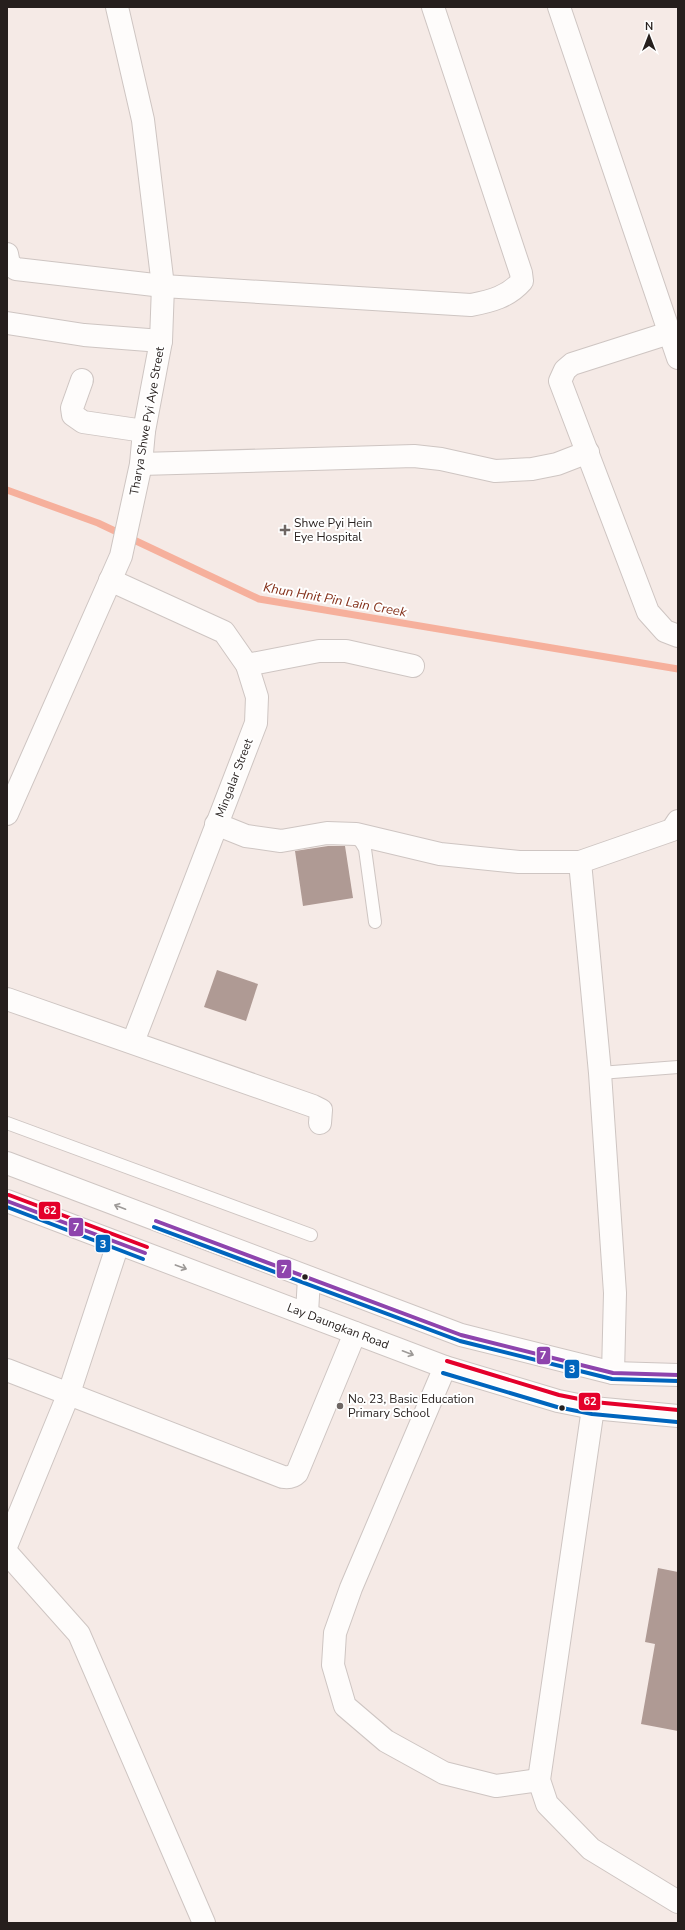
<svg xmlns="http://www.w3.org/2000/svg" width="685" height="1930" font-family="'Nunito Sans',sans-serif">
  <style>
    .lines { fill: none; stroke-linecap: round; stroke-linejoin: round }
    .stream { stroke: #f6b09c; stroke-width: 7 }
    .building { fill: #af9a94 }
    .lane-casing { stroke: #cec5c2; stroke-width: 14 }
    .street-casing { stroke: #cec5c2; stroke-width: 24 }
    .primary-casing { stroke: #cec5c2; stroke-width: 24 }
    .lane { stroke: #fefcfb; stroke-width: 12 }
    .street { stroke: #fefcfb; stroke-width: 22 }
    .primary { stroke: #fefcfb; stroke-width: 22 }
    .bus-1-casing { stroke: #fff; stroke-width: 7 }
    .bus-2-casing { stroke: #fff; stroke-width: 7 }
    .bus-3-casing { stroke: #fff; stroke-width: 7 }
    .bus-1 { stroke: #8e44ad; stroke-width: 4 }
    .bus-2 { stroke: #0065bd; stroke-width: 4 }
    .bus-3 { stroke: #e4002b; stroke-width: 4 }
    .oneway { stroke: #9d9997 }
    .poi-dot { fill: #6e6663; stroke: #fff; stroke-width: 1.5 }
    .bus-dot { fill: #261f1d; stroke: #fff; stroke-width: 1.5 }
    .labels { text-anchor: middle; stroke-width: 4; stroke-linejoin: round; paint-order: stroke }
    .street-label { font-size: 12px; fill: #261f1d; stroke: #fff }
    .poi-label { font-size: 12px; fill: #261f1d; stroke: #fff; text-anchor: start }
    .water-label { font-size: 13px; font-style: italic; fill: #843019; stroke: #fff }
    .line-badge { stroke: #fff; stroke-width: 1.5 }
    .badge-label { font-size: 11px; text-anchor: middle; font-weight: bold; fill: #fff }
  </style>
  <rect width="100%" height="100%" fill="#f5eae6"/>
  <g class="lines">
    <path class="stream" d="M 7,490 L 98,523 L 259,599 L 678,669"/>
  </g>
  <g class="building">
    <path d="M 328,846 L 345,846 L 353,898 L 303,906 L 295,851 Z"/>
    <path d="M 217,970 L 258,984 L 246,1021 L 204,1007 Z"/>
    <path d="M 658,1568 L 678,1572 L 678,1731 L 641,1724 L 655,1644 L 645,1642 Z"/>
  </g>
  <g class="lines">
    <g class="lane-casing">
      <g id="lane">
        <path d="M 356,834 L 365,849 L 375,922"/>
        <path d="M 600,1073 L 678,1067"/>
        <path d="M 7,1123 L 311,1235"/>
      </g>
    </g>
    <g class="street-casing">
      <g id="street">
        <path d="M 559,7 L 678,358"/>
        <path d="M 7,254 L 9,264 L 16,269 L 163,286 L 471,305 C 491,301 508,297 522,281 L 521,273 L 433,7"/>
        <path d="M 7,323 L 84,335 L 161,341"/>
        <path d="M 669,333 L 572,364 L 565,370 L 560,381 L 648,612 L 665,631 L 678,636"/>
        <path d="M 82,380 L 72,408 L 73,415 L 83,422 L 144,431"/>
        <path d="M 141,464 L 414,456 L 441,459 L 495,471 L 532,469 L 557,464 L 588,452"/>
        <path d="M 110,580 L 224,632 L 247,665 L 257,697 L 256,723 L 133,1042"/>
        <path d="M 247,665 L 319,651 L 346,651 L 413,666"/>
        <path d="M 7,814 L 121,556 L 141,464 L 144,431 L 161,341 L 163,286 L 143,120 L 117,7"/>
        <path d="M 216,824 L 246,836 L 281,841 L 327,833 L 356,834 L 440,854 L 519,862 L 580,862 L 672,830 L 678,821"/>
        <path d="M 580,862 L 600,1073 L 615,1293 L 613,1373"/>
        <path d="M 7,999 L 313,1106 L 321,1110 L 320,1123"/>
        <path d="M 307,1313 L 309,1278"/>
        <path d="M 445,1367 L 351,1588 L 335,1633 L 333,1665 L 345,1706 L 386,1741 L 444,1773 L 496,1786 L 539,1780"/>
        <path d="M 7,1370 L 283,1477 C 289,1478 293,1477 297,1473 L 355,1333"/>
        <path d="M 593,1408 L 539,1780 L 547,1804 L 591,1849 L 678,1902"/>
        <path d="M 7,1544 L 69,1393 L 118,1244"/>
        <path d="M 7,1553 L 79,1634 L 204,1923"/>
      </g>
    </g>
    <g class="primary-casing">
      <g id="primary">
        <path d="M 7,1163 L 461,1335 L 613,1373 L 678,1375"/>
        <path d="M 7,1201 L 445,1367 L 558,1401 L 593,1408 L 678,1416"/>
      </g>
    </g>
    <use href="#lane" class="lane"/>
    <use href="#street" class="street"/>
    <use href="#primary" class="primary"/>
    <g class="bus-1-casing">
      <g id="bus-1">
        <path d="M 7,1201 L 145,1253"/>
        <path d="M 156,1221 L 461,1335 L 613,1373 L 678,1375"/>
      </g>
    </g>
    <g class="bus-2-casing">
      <g id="bus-2">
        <path d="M 7,1207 L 143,1259"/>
        <path d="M 154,1227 L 460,1341 L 612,1379 L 678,1381"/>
        <path d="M 443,1373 L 557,1407 L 592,1414 L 677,1422"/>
      </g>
    </g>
    <g class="bus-3-casing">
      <g id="bus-3">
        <path d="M 9,1195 L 147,1247"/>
        <path d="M 447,1361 L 559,1395 L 594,1402 L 678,1410"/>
      </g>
    </g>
    <use href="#bus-1" class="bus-1"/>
    <use href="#bus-2" class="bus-2"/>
    <use href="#bus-3" class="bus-3"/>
  </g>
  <defs><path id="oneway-shaft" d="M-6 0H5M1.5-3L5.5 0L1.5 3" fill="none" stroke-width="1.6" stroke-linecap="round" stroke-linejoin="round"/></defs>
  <g class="oneway">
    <use href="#oneway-shaft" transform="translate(120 1207) rotate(-159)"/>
    <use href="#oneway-shaft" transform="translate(181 1267) rotate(20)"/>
    <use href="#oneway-shaft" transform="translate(408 1353) rotate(21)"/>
  </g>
  <g class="poi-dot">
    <path d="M283 524h4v4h4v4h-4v4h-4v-4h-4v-4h4z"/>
    <circle cx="340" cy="1406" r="4"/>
  </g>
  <g class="bus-dot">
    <circle cx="305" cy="1277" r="3.5"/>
    <circle cx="562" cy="1408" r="3.5"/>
  </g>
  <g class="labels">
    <g class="street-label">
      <text transform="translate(147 421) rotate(-80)" y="4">Tharya Shwe Pyi Aye Street</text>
      <text transform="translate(234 778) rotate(-69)" y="4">Mingalar Street</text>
      <text transform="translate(338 1326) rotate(21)" y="4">Lay Daungkan Road</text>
    </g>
    <g class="poi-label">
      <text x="294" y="527">Shwe Pyi Hein<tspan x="294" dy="14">Eye Hospital</tspan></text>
      <text x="348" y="1403">No. 23, Basic Education<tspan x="348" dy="14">Primary School</tspan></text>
    </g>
    <g class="water-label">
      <text transform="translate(335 599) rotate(10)" y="5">Khun Hnit Pin Lain Creek</text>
    </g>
  </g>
  <g class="line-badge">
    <rect x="38" y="1201" width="23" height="19" rx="4" fill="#e4002b"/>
    <rect x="68" y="1217" width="16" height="20" rx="4" fill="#8e44ad"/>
    <rect x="95" y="1234" width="16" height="19" rx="4" fill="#0065bd"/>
    <rect x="276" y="1259" width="16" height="20" rx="4" fill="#8e44ad"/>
    <rect x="536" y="1346" width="15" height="19" rx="4" fill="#8e44ad"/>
    <rect x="564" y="1359" width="16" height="20" rx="4" fill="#0065bd"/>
    <rect x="578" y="1392" width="23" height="19" rx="4" fill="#e4002b"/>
  </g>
  <g class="badge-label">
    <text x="50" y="1214">62</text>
    <text x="76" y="1231">7</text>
    <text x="103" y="1248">3</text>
    <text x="284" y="1273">7</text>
    <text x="543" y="1359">7</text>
    <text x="572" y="1373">3</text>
    <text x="590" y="1405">62</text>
  </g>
  <rect width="685" height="1930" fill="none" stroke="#261f1d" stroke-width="16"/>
  <g transform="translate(649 36)" stroke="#ffffff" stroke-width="3" paint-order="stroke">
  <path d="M0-3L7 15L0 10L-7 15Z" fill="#261f1d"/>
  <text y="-6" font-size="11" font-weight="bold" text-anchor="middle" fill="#261f1d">N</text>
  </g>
</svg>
